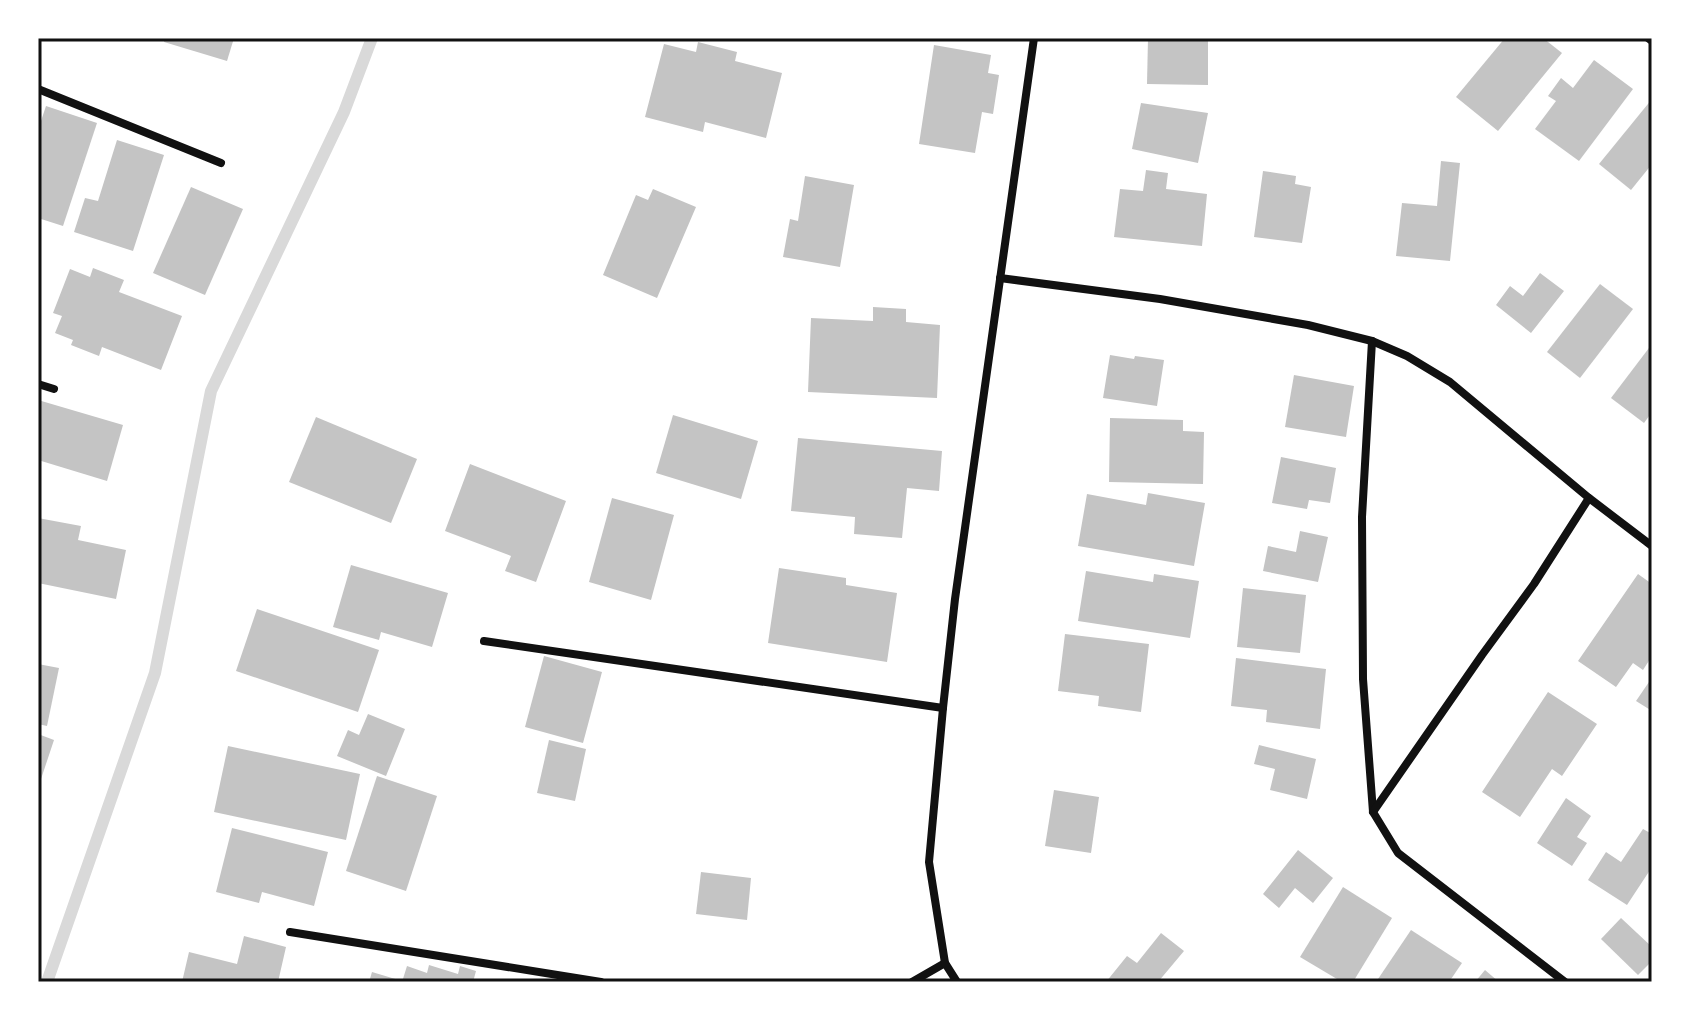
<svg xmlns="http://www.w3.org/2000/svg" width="1690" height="1020" font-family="Arial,sans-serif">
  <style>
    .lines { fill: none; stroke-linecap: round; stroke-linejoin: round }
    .stream { stroke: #d9d9d9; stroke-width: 12 }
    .building { fill: #c4c4c4 }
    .minor { stroke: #111; stroke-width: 8 }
    .neatline { fill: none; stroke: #111; stroke-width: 3 }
  </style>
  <rect width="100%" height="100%" fill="#fff"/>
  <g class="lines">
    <path class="stream" d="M 47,982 L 155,673 L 211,391 L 344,112 L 372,38"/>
  </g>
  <g class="building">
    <path d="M 165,38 L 234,38 L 227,61 L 164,42 Z"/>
    <path d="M 1148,38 L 1208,38 L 1208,85 L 1147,84 Z"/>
    <path d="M 1505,38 L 1543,38 L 1562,53 L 1498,131 L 1456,97 Z"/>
    <path d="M 698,42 L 737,52 L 735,61 L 782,73 L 766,138 L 705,122 L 703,132 L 645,117 L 664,44 L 696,52 Z"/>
    <path d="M 934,45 L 991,55 L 988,73 L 999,75 L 993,114 L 982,112 L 975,153 L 919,144 Z"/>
    <path d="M 1594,60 L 1633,89 L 1579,161 L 1535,129 L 1556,101 L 1548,96 L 1561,78 L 1573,88 Z"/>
    <path d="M 1652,99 L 1652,164 L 1631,190 L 1599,164 Z"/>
    <path d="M 1141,103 L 1208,113 L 1198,163 L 1132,149 Z"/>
    <path d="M 46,106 L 97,123 L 63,226 L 38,218 L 38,130 Z"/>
    <path d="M 117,140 L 164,155 L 133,251 L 74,232 L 85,198 L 98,201 Z"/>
    <path d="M 1441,161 L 1460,163 L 1450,261 L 1396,256 L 1402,203 L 1437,206 Z"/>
    <path d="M 1146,170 L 1168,173 L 1166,189 L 1207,194 L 1202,246 L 1114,237 L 1120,189 L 1143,191 Z"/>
    <path d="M 1263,171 L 1296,176 L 1295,184 L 1311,187 L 1302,243 L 1254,237 Z"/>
    <path d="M 805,176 L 854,185 L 840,267 L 783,257 L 790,219 L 798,221 Z"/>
    <path d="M 191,187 L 243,209 L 205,295 L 153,273 Z"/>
    <path d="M 653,189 L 696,207 L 657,298 L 603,275 L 636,195 L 648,200 Z"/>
    <path d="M 93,268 L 124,280 L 119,292 L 182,316 L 161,370 L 102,347 L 99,356 L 71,345 L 73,340 L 55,333 L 62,316 L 53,313 L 70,269 L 90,277 Z"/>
    <path d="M 1540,273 L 1564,291 L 1531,333 L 1496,305 L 1510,286 L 1523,296 Z"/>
    <path d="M 1600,284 L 1633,309 L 1580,378 L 1547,352 Z"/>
    <path d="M 873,307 L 906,309 L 906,322 L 940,325 L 937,398 L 808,392 L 811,318 L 873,321 Z"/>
    <path d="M 1652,344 L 1652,412 L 1644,423 L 1611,398 Z"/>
    <path d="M 1110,355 L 1134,359 L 1135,356 L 1164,360 L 1157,406 L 1103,398 Z"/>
    <path d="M 1294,375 L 1354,386 L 1346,437 L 1285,427 Z"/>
    <path d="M 38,400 L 123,425 L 107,481 L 38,460 Z"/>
    <path d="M 673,415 L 758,441 L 741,499 L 656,473 Z"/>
    <path d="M 316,417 L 417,459 L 391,523 L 289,482 Z"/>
    <path d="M 1110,418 L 1183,420 L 1183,431 L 1204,432 L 1203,484 L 1109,482 Z"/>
    <path d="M 798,438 L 942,451 L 939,491 L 907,488 L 902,538 L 854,534 L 855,517 L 791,511 Z"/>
    <path d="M 1281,457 L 1336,468 L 1330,503 L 1309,500 L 1307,509 L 1272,503 Z"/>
    <path d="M 470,464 L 566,501 L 536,582 L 505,571 L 511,556 L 445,531 Z"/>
    <path d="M 1148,493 L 1205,503 L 1194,566 L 1078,546 L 1087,494 L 1146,505 Z"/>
    <path d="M 612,498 L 674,515 L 651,600 L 589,582 Z"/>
    <path d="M 38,518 L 81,526 L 78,540 L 126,550 L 116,599 L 38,583 Z"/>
    <path d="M 1300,531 L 1328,537 L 1318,582 L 1263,571 L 1268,546 L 1296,552 Z"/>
    <path d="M 351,565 L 448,593 L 432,647 L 381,632 L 379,640 L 333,627 Z"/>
    <path d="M 779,568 L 846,578 L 846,585 L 897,593 L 887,662 L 768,643 Z"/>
    <path d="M 1086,571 L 1153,582 L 1154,574 L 1199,581 L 1190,638 L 1078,621 Z"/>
    <path d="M 1638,574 L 1652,584 L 1652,656 L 1643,670 L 1633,663 L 1616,687 L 1578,661 Z"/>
    <path d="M 1243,588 L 1306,595 L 1300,653 L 1237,647 Z"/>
    <path d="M 257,609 L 379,650 L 358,712 L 236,671 Z"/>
    <path d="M 1065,634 L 1149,644 L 1141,712 L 1098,706 L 1099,696 L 1058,691 Z"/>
    <path d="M 544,656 L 602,672 L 583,743 L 525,727 Z"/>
    <path d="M 1236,658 L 1326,669 L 1320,729 L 1266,722 L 1267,710 L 1231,706 Z"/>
    <path d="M 38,664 L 59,668 L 47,726 L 38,724 Z"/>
    <path d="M 1649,682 L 1652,684 L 1652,711 L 1636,701 Z"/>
    <path d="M 1548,692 L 1597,724 L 1562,776 L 1552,769 L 1520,817 L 1482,792 Z"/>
    <path d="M 368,714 L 405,729 L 386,776 L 337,756 L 348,730 L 359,735 Z"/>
    <path d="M 38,734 L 54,740 L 39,785 L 38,785 Z"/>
    <path d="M 549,740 L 586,749 L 575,801 L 537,793 Z"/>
    <path d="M 1259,745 L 1316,759 L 1307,799 L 1270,790 L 1275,769 L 1254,764 Z"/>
    <path d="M 228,746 L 360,774 L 346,840 L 214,812 Z"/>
    <path d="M 377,776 L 437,796 L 406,891 L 346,871 Z"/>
    <path d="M 1054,790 L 1099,797 L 1091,853 L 1045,846 Z"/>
    <path d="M 1566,798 L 1591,816 L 1577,837 L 1587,843 L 1572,866 L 1537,843 Z"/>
    <path d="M 232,828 L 328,852 L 314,906 L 262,892 L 259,903 L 216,892 Z"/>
    <path d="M 1643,829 L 1652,834 L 1652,867 L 1627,905 L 1588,880 L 1606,852 L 1621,862 Z"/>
    <path d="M 1298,850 L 1333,878 L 1313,903 L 1295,888 L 1279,908 L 1263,894 Z"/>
    <path d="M 701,872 L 751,878 L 747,920 L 696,914 Z"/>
    <path d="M 1343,887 L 1392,918 L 1353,982 L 1342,982 L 1300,957 Z"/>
    <path d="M 1621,918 L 1652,947 L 1652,961 L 1638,975 L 1601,939 Z"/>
    <path d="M 1411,930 L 1462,963 L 1449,982 L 1376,982 Z"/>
    <path d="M 1161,933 L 1184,951 L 1158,982 L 1106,982 L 1127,956 L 1137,963 Z"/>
    <path d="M 244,936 L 286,947 L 278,982 L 182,982 L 189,952 L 237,964 Z"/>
    <path d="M 429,965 L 458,974 L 460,966 L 476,971 L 473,982 L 402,982 L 407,966 L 427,973 Z"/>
    <path d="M 1485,970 L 1499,982 L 1475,982 Z"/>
    <path d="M 372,972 L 402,981 L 402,982 L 369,982 Z"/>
  </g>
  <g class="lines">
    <g class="minor">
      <path d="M 1648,38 L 1652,41"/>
      <path d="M 38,89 L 221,163"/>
      <path d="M 1000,278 L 1160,299 L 1308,325 L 1372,341 L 1407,356 L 1450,382 L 1589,498 L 1652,546"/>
      <path d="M 1372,341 L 1362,517 L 1363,679 L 1373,812 L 1398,853 L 1565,982"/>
      <path d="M 38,384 L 54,389"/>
      <path d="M 484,641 L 943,708"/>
      <path d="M 1373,812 L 1482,655 L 1534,584 L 1589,498"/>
      <path d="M 290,932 L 601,982"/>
      <path d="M 912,982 L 945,963"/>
      <path d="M 957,982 L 945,963 L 929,862 L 943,708 L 955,599 L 1034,38"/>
    </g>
  </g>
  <rect width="1690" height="1020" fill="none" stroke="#ffffff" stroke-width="80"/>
  <rect x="40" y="40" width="1610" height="940" class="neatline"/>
</svg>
